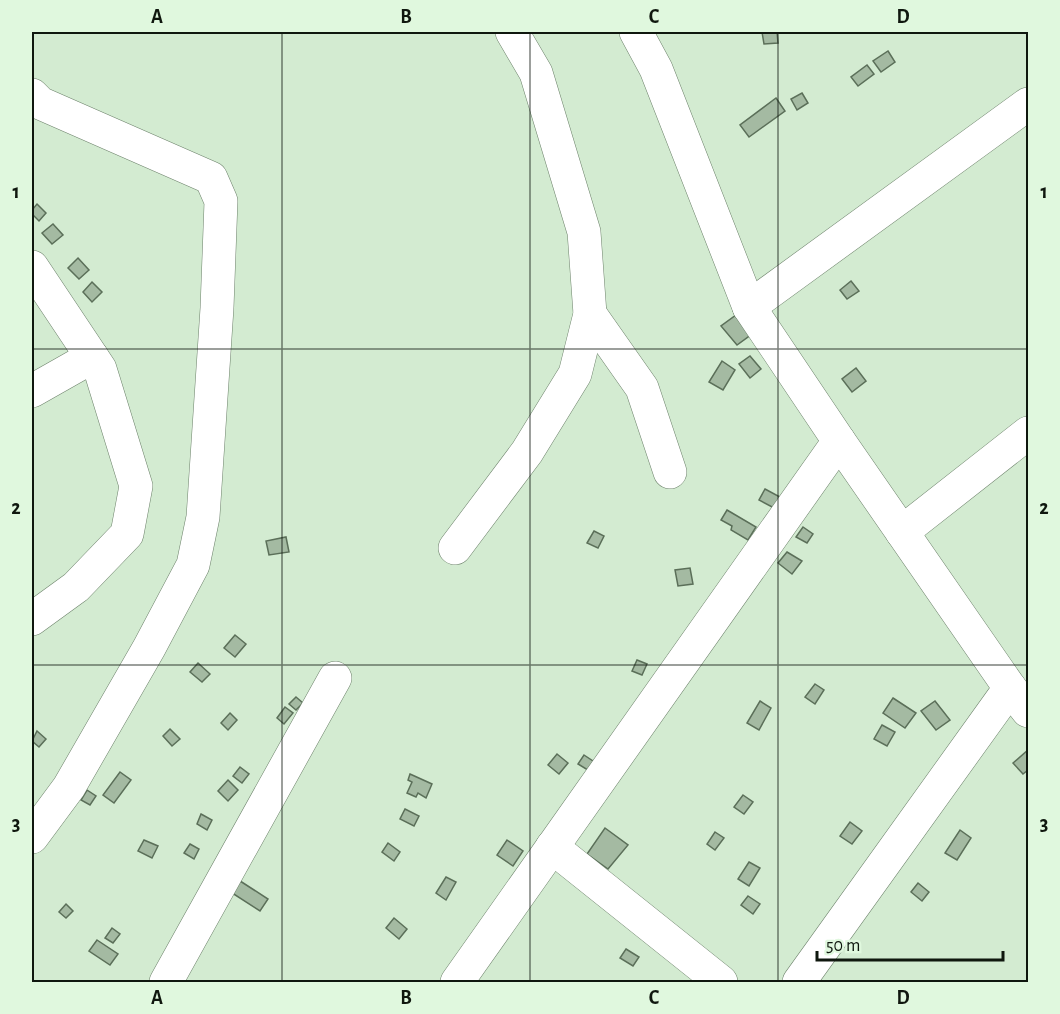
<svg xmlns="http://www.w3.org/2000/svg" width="1060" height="1014" font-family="'Alegreya Sans',sans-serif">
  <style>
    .building { fill: #a4baa2; stroke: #5b6f59; stroke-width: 1.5 }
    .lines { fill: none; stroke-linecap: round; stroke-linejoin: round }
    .minor-casing { stroke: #6d826b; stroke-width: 34 }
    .minor { stroke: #fff; stroke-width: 33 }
    .grid { fill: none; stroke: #0f170e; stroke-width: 1.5; stroke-opacity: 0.55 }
    .neatline { fill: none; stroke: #0f170e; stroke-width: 2 }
    .grid-label { font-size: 20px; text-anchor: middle; font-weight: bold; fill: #0f170e }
  </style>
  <rect width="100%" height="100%" fill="#d3ebd1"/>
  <g class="building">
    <path d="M 762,32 L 777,32 L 778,43 L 764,44 Z"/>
    <path d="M 888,51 L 895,62 L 881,72 L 873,61 Z"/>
    <path d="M 867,65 L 874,74 L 858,86 L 851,77 Z"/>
    <path d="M 802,93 L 808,103 L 797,110 L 791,99 Z"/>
    <path d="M 776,98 L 785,111 L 749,137 L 740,125 Z"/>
    <path d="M 37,204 L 46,213 L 39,221 L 32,214 L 32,210 Z"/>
    <path d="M 53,224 L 63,235 L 52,244 L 42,233 Z"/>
    <path d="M 78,258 L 89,270 L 79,279 L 68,268 Z"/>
    <path d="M 851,281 L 859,291 L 847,299 L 840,290 Z"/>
    <path d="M 92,282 L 102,292 L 92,302 L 83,292 Z"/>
    <path d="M 736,315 L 752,334 L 737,345 L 721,326 Z"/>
    <path d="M 750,356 L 761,369 L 750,378 L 739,364 Z"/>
    <path d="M 722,361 L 735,370 L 723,390 L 709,382 Z"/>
    <path d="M 856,368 L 866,381 L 852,392 L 842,379 Z"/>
    <path d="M 765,489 L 780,497 L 774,508 L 759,500 Z"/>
    <path d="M 727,510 L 756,527 L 748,540 L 731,530 L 732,526 L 721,520 Z"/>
    <path d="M 803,527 L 813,534 L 807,543 L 796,537 Z"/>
    <path d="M 594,531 L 604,536 L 598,548 L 587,543 Z"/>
    <path d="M 286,537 L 289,552 L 269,555 L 266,541 Z"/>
    <path d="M 787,552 L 802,561 L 792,574 L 778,563 Z"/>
    <path d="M 690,568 L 693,584 L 678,586 L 675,570 Z"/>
    <path d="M 235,635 L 246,644 L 235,657 L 224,648 Z"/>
    <path d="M 637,660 L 647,664 L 642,675 L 632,671 Z"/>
    <path d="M 198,663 L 210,674 L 202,682 L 190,672 Z"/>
    <path d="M 815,684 L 824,690 L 815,704 L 805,697 Z"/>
    <path d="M 296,697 L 303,703 L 296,710 L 289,704 Z"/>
    <path d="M 893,698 L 916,713 L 905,728 L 883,713 Z"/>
    <path d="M 760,701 L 771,708 L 759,730 L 747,723 Z"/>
    <path d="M 935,701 L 950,720 L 936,730 L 921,711 Z"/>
    <path d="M 285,707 L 293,713 L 284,724 L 277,718 Z"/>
    <path d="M 230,713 L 237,720 L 228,730 L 221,723 Z"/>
    <path d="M 882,725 L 895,732 L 887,746 L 874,739 Z"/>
    <path d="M 170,729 L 180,739 L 172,746 L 163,736 Z"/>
    <path d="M 37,731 L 46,739 L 39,747 L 32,741 Z"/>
    <path d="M 1028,750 L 1028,770 L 1023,774 L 1013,763 Z"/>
    <path d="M 557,754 L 568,763 L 559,774 L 548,765 Z"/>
    <path d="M 584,755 L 596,763 L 591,772 L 578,764 Z"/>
    <path d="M 240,767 L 249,774 L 242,783 L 233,776 Z"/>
    <path d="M 120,772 L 131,780 L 114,803 L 103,795 Z"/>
    <path d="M 410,774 L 432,784 L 426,798 L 418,793 L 416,797 L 407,793 L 412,782 L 408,780 Z"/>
    <path d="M 228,780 L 238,790 L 228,801 L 218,791 Z"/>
    <path d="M 87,790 L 96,796 L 90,805 L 81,800 Z"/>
    <path d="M 743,795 L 753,802 L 744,814 L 734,807 Z"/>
    <path d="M 405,809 L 419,816 L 414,826 L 400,819 Z"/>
    <path d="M 201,814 L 212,820 L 207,830 L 197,824 Z"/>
    <path d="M 850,822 L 862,831 L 852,844 L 840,836 Z"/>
    <path d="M 605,828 L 628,845 L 608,869 L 587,854 Z"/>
    <path d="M 960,830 L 971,838 L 957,860 L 945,853 Z"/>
    <path d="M 715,832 L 724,838 L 715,850 L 707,844 Z"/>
    <path d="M 144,840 L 158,846 L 152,858 L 138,851 Z"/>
    <path d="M 507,840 L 523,851 L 513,866 L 497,855 Z"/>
    <path d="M 388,843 L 400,852 L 394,861 L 382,852 Z"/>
    <path d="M 190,844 L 199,849 L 194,859 L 184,853 Z"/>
    <path d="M 749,862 L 760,868 L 749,886 L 738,879 Z"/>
    <path d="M 446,877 L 456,882 L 446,900 L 436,893 Z"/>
    <path d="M 237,879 L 268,899 L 260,911 L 229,891 Z"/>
    <path d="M 918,883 L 929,892 L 922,901 L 911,892 Z"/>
    <path d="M 748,896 L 760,904 L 753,914 L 741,905 Z"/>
    <path d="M 66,904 L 73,911 L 66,918 L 59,912 Z"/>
    <path d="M 394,918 L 407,929 L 399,939 L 386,928 Z"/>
    <path d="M 112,928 L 120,934 L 113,943 L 105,938 Z"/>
    <path d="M 97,940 L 118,954 L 110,965 L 89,951 Z"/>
    <path d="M 626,949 L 639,957 L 633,966 L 620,958 Z"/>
  </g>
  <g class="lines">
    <g class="minor-casing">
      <g id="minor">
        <path d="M 636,32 L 656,69 L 749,307 L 839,441 L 1010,688 L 1028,711"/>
        <path d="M 32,95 L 40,103 L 211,178 L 221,201 L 217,308 L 203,517 L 193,565 L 149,648 L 69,787 L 32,837"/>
        <path d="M 32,267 L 100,369 L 136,486 L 127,534 L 76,587 L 32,619"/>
        <path d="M 749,307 L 1028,104"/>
        <path d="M 590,314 L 642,388 L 670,472"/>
        <path d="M 32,391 L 92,357"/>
        <path d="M 902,532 L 1028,433"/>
        <path d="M 455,548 L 527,452 L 575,374 L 590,314 L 584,232 L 536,73 L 512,32"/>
        <path d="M 552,847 L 721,982"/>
        <path d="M 166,982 L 335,678"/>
        <path d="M 457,982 L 839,441"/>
        <path d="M 799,982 L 1010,688"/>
      </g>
    </g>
    <use href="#minor" class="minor"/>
  </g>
  <path class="grid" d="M 282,32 L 282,982M 530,32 L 530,982M 778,32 L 778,982M 32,349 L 1028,349M 32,665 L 1028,665"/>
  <rect width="1060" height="1014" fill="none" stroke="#e0f8de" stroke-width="66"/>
  <path d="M817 951v9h186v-9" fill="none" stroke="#0f170e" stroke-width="3"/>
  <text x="826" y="951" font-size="18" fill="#0f170e" stroke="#e0f8de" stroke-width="4.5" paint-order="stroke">50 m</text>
  <rect x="33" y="33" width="994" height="948" class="neatline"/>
  <g class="grid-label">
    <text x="157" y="23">A</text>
    <text x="406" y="23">B</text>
    <text x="654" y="23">C</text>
    <text x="903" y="23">D</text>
    <text x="16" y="198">1</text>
    <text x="1044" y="198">1</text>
    <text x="16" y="514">2</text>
    <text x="1044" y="514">2</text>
    <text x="16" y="830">3</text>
    <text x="1044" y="830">3</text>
    <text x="157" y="1004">A</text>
    <text x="406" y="1004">B</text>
    <text x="654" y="1004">C</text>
    <text x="903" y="1004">D</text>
  </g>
</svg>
